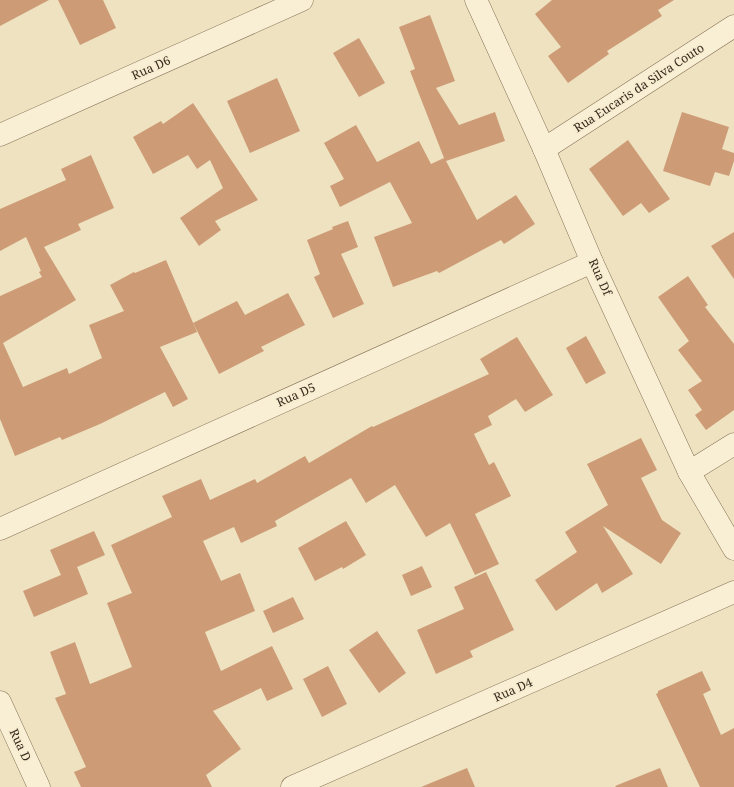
<svg xmlns="http://www.w3.org/2000/svg" width="734" height="787" font-family="'Noto Serif',serif">
  <style>
    .building { fill: #cd9c76 }
    .lines { fill: none; stroke-linecap: round; stroke-linejoin: round }
    .minor-casing { stroke: #887358; stroke-width: 23 }
    .tertiary-casing { stroke: #887358; stroke-width: 23 }
    .minor { stroke: #f9efd4; stroke-width: 22 }
    .tertiary { stroke: #f9efd4; stroke-width: 22 }
    .labels { text-anchor: middle; stroke-width: 3.5; stroke-linejoin: round; paint-order: stroke }
    .street-label { font-size: 12px; fill: #372a1d; stroke: #f6ecd0 }
  </style>
  <rect width="100%" height="100%" fill="#eee2c1"/>
  <g class="building">
    <path d="M 0,0 L 49,0 L 0,26 Z"/>
    <path d="M 58,0 L 103,0 L 116,28 L 80,45 Z"/>
    <path d="M 552,0 L 674,0 L 658,10 L 662,16 L 607,51 L 609,54 L 568,83 L 548,56 L 561,47 L 535,14 Z"/>
    <path d="M 430,15 L 455,81 L 436,88 L 459,125 L 495,112 L 505,141 L 446,161 L 477,220 L 516,195 L 535,224 L 504,244 L 501,240 L 439,273 L 437,271 L 393,287 L 374,237 L 412,223 L 390,182 L 340,207 L 330,186 L 344,179 L 324,143 L 356,125 L 377,162 L 419,141 L 431,164 L 444,158 L 410,71 L 415,69 L 399,27 Z"/>
    <path d="M 359,38 L 385,83 L 359,97 L 333,53 Z"/>
    <path d="M 277,78 L 300,131 L 250,153 L 227,101 Z"/>
    <path d="M 193,103 L 258,200 L 215,221 L 221,230 L 199,246 L 180,218 L 223,188 L 210,160 L 197,169 L 188,155 L 153,174 L 133,137 L 161,121 L 163,124 Z"/>
    <path d="M 682,112 L 729,127 L 722,149 L 734,153 L 734,161 L 729,176 L 715,172 L 710,186 L 663,171 Z"/>
    <path d="M 628,140 L 670,199 L 649,213 L 641,203 L 623,216 L 589,169 Z"/>
    <path d="M 91,155 L 114,208 L 78,224 L 81,230 L 44,247 L 76,300 L 3,343 L 23,387 L 67,368 L 69,374 L 102,358 L 89,325 L 124,311 L 110,285 L 134,272 L 135,273 L 166,260 L 197,332 L 160,347 L 188,399 L 173,407 L 165,392 L 100,424 L 62,440 L 60,437 L 15,456 L 0,419 L 0,296 L 42,277 L 39,272 L 41,271 L 26,237 L 0,251 L 0,209 L 66,180 L 61,169 Z"/>
    <path d="M 348,221 L 358,247 L 341,254 L 364,304 L 333,318 L 314,277 L 320,274 L 307,240 L 333,229 L 332,227 Z"/>
    <path d="M 734,232 L 734,279 L 711,246 Z"/>
    <path d="M 688,276 L 708,305 L 705,307 L 734,344 L 734,410 L 706,430 L 695,415 L 702,410 L 688,390 L 702,381 L 678,350 L 689,341 L 658,297 Z"/>
    <path d="M 288,293 L 305,325 L 261,347 L 264,351 L 219,374 L 193,323 L 237,301 L 245,315 Z"/>
    <path d="M 586,336 L 606,373 L 586,384 L 566,348 Z"/>
    <path d="M 517,337 L 553,395 L 525,412 L 516,399 L 488,416 L 492,425 L 474,434 L 489,465 L 494,462 L 511,496 L 475,514 L 499,564 L 475,575 L 450,523 L 426,537 L 395,485 L 366,503 L 351,478 L 275,521 L 277,526 L 241,543 L 234,527 L 203,541 L 221,581 L 240,573 L 255,611 L 205,632 L 221,671 L 272,646 L 293,689 L 267,701 L 261,688 L 213,711 L 241,749 L 206,775 L 212,787 L 81,787 L 74,772 L 86,767 L 55,698 L 66,694 L 50,652 L 75,642 L 90,684 L 132,667 L 107,603 L 132,593 L 111,545 L 172,517 L 162,496 L 201,479 L 210,500 L 255,479 L 257,483 L 305,456 L 309,463 L 372,426 L 373,427 L 489,374 L 480,359 Z"/>
    <path d="M 641,438 L 657,470 L 641,478 L 662,520 L 681,533 L 661,564 L 603,526 L 633,574 L 602,593 L 597,583 L 556,611 L 535,580 L 577,552 L 565,532 L 608,505 L 587,464 Z"/>
    <path d="M 346,521 L 366,555 L 343,569 L 342,567 L 315,581 L 298,548 Z"/>
    <path d="M 94,531 L 105,555 L 77,567 L 88,594 L 34,617 L 23,591 L 61,575 L 50,550 Z"/>
    <path d="M 422,566 L 432,587 L 411,596 L 402,575 Z"/>
    <path d="M 486,572 L 514,630 L 470,651 L 473,657 L 436,674 L 417,630 L 464,609 L 454,587 Z"/>
    <path d="M 293,597 L 304,619 L 273,633 L 263,611 Z"/>
    <path d="M 377,631 L 406,673 L 379,693 L 349,650 Z"/>
    <path d="M 328,666 L 347,704 L 322,717 L 303,679 Z"/>
    <path d="M 702,671 L 711,690 L 703,694 L 721,735 L 734,728 L 734,787 L 700,787 L 656,694 L 658,693 L 658,691 Z"/>
    <path d="M 467,768 L 475,787 L 421,787 Z"/>
    <path d="M 660,768 L 668,787 L 616,787 L 615,786 Z"/>
  </g>
  <g class="lines">
    <g class="minor-casing">
      <g id="minor">
        <path d="M 476,0 L 544,149 L 592,262 L 689,472 L 734,549"/>
        <path d="M 0,135 L 302,0"/>
        <path d="M 544,149 L 734,26"/>
        <path d="M 689,472 L 734,444"/>
        <path d="M 0,529 L 592,262"/>
        <path d="M 292,787 L 734,592"/>
      </g>
    </g>
    <g class="tertiary-casing">
      <path id="tertiary" d="M 0,702 L 39,787"/>
    </g>
    <use href="#minor" class="minor"/>
    <use href="#tertiary" class="tertiary"/>
  </g>
  <g class="labels">
    <g class="street-label">
      <text transform="translate(151 68) rotate(-24)" y="4">Rua D6</text>
      <text transform="translate(639 88) rotate(-33)" y="4">Rua Eucaris da Silva Couto</text>
      <text transform="translate(600 277) rotate(66)" y="4">Rua Df</text>
      <text transform="translate(296 395) rotate(-24)" y="4">Rua D5</text>
      <text transform="translate(513 690) rotate(-24)" y="4">Rua D4</text>
      <text transform="translate(20 745) rotate(65)" y="4">Rua D</text>
    </g>
  </g>
</svg>
